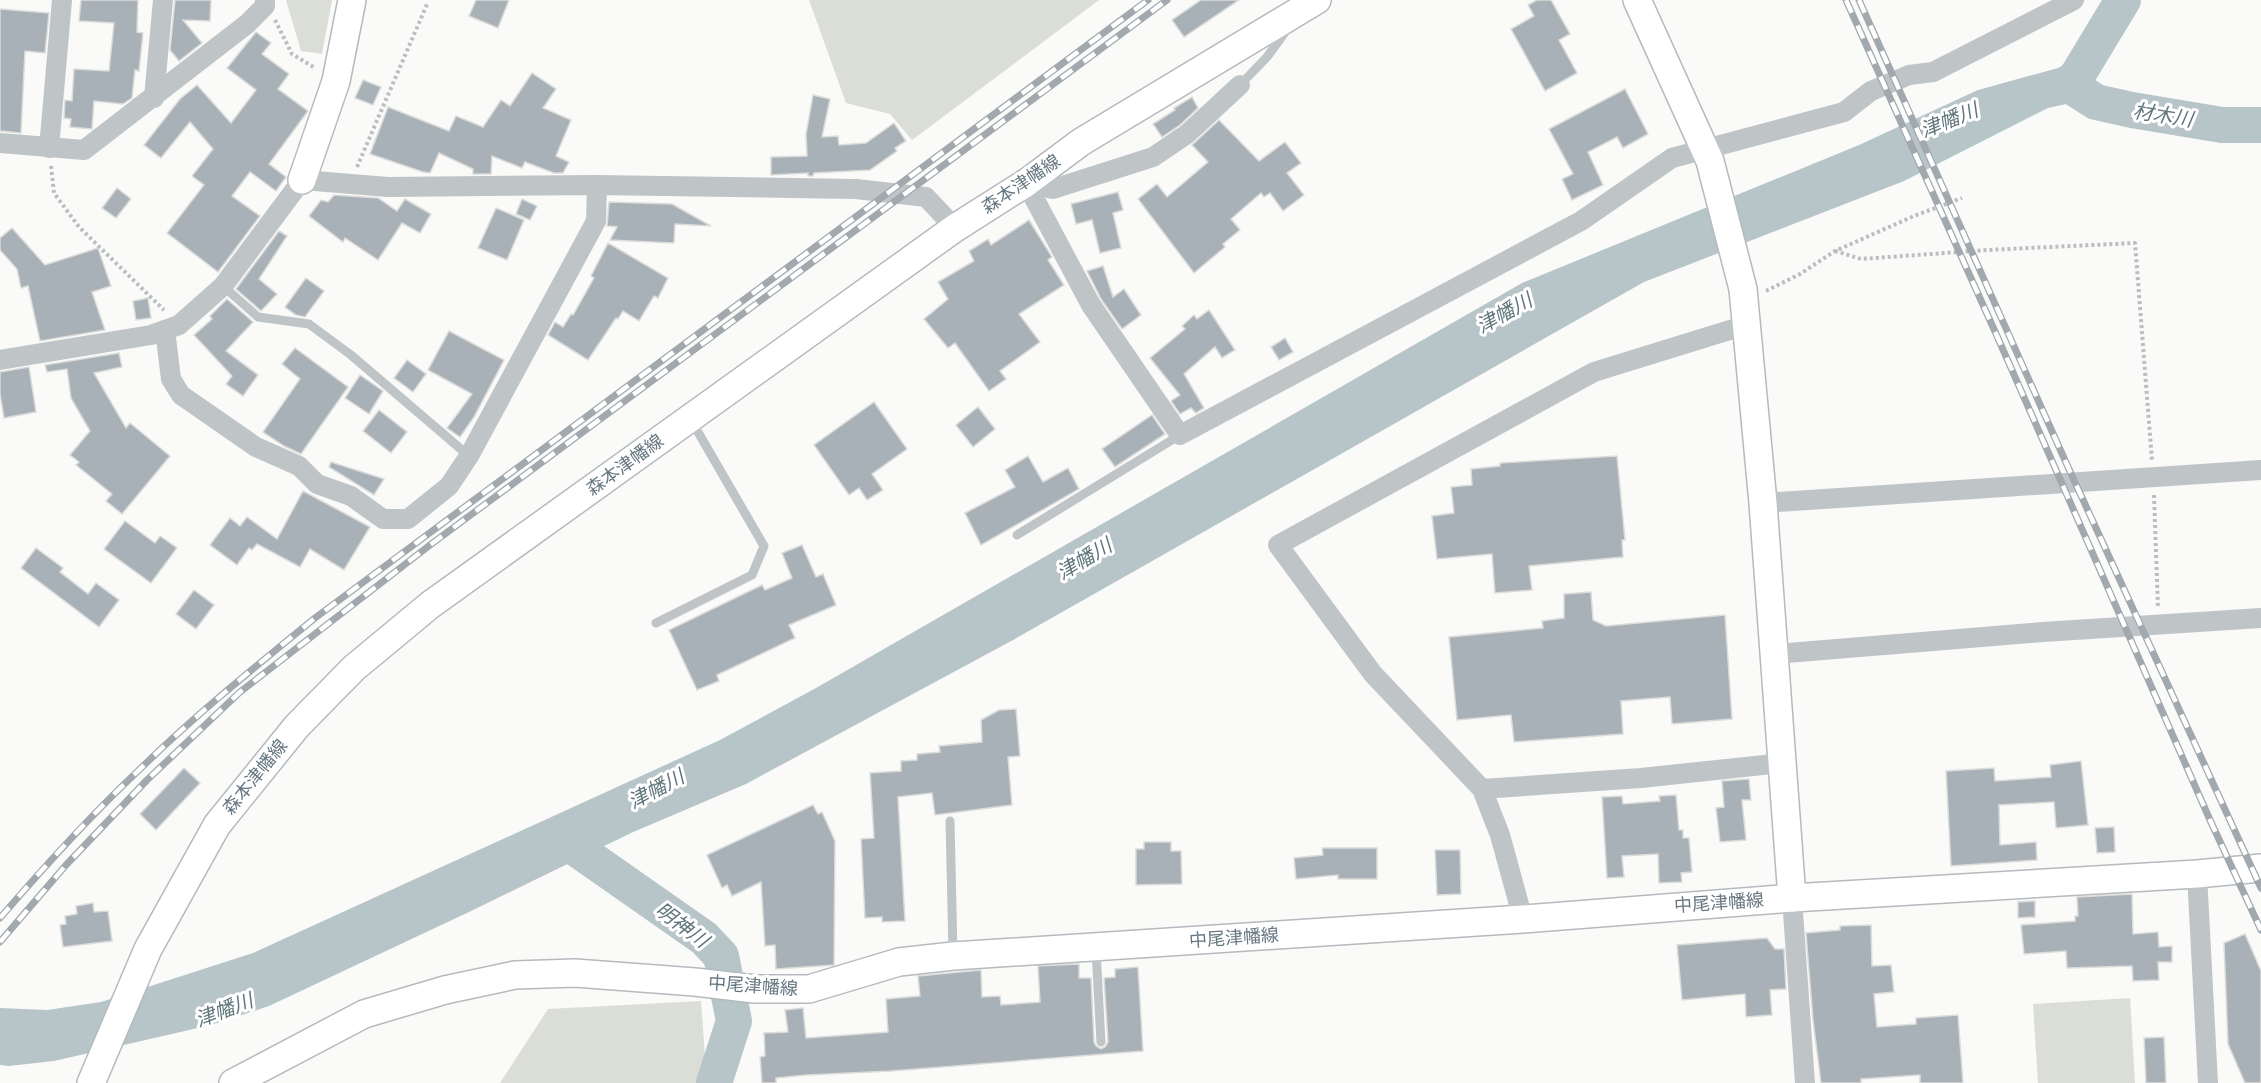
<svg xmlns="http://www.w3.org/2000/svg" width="2261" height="1083" font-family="Montserrat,'Noto Sans JP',sans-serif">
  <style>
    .green { fill: #daded7 }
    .water { fill: #b8c5c8 }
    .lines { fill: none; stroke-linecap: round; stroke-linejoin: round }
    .river { stroke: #b8c5c8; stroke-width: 36 }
    .building { fill: #a8b1b7; stroke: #dcdcda; stroke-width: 1.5 }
    .secondary-casing { stroke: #b4babe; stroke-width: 30 }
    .path { stroke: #babec0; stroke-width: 4; stroke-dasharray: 3 3; stroke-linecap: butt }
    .lane { stroke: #bfc4c7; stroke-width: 9 }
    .street { stroke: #bfc4c7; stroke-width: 20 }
    .secondary { stroke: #fff; stroke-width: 27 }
    .rail-casing { stroke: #a1a9ae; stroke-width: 7 }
    .rail { stroke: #fff; stroke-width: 4.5; stroke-dasharray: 14; stroke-linecap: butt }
    .labels { text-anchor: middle; stroke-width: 6; stroke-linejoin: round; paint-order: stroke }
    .street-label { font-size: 18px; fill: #667781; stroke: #fff }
    .water-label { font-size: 20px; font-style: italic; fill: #60767b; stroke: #fff }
  </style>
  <rect width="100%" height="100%" fill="#fafaf8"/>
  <g class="green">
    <path d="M 286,0 L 332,0 L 322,54 L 301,51 Z"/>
    <path d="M 809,0 L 1099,0 L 912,140 L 890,114 L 846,103 Z"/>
    <path d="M 2130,998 L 2135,1083 L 2038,1083 L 2033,1004 Z"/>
    <path d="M 701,1001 L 707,1083 L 500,1083 L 548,1009 Z"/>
  </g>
  <path class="water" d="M 2102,33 L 2086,88 L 2096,102 L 2071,103 L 2048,108 L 1904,181 L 1644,282 L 1013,640 L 746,784 L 631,833 L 469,912 L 269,1006 L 211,1025 L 54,1061 L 9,1066 L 0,1065 L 0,1008 L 47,1010 L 101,1002 L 253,953 L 720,740 L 816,688 L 1522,283 L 1859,145 L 1978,90 L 2058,68 L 2074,59 Z"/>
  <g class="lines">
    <g class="river">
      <path d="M 2077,76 L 2123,0"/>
      <path d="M 2071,86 L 2096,102 L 2132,110 L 2222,125 L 2261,125"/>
      <path d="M 564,840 L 704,938 L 721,956 L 734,1021 L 714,1083"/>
    </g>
  </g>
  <g class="building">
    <path d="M 81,0 L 138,0 L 137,32 L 143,33 L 139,71 L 135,70 L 132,98 L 123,104 L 94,101 L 92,129 L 70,127 L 71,119 L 64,118 L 65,100 L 72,101 L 74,69 L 109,71 L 114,23 L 79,21 Z"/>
    <path d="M 175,0 L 211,0 L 210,21 L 183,20 L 202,43 L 179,61 L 170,50 Z"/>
    <path d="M 476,0 L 509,0 L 498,28 L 469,16 Z"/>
    <path d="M 1201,0 L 1239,0 L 1184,37 L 1172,20 Z"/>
    <path d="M 1537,0 L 1551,0 L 1570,34 L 1559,40 L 1577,73 L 1545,91 L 1511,29 L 1534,16 L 1528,5 Z"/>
    <path d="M 0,9 L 49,13 L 45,53 L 25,51 L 21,133 L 0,131 Z"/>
    <path d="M 256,32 L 271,43 L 262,54 L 289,74 L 278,89 L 308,111 L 269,164 L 286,177 L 276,191 L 250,172 L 232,196 L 260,216 L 218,272 L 167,233 L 204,185 L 192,176 L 213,149 L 190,122 L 161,158 L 144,145 L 180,99 L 197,85 L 231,123 L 256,90 L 227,68 Z"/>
    <path d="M 532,73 L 556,89 L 543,108 L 571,120 L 556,156 L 569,162 L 563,173 L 554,173 L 525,162 L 522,168 L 492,156 L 491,174 L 473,174 L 473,169 L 439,153 L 430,173 L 423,172 L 370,154 L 388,107 L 449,131 L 456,116 L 483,127 L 501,100 L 510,106 Z"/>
    <path d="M 363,80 L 381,87 L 373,105 L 355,98 Z"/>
    <path d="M 1625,89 L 1648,134 L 1623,148 L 1617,137 L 1588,152 L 1603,185 L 1572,200 L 1562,179 L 1573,174 L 1549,129 Z"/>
    <path d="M 813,95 L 830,99 L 822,137 L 838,136 L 839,145 L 866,143 L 894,123 L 906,141 L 895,148 L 897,151 L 870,170 L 814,173 L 813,176 L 808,176 L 808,173 L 771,175 L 771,157 L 807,156 L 806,134 Z"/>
    <path d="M 1192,97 L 1198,108 L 1180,125 L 1162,137 L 1153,124 L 1175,110 L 1174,108 Z"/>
    <path d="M 1219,120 L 1259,161 L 1285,142 L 1301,163 L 1287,173 L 1304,195 L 1283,211 L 1270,193 L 1264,197 L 1261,193 L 1231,219 L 1240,230 L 1223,244 L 1225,247 L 1194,273 L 1138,199 L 1157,184 L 1167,197 L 1208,162 L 1192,145 Z"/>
    <path d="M 117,188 L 131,199 L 116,218 L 102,208 Z"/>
    <path d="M 1118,192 L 1123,210 L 1113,213 L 1121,248 L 1100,253 L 1092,220 L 1076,224 L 1071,204 Z"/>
    <path d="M 334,195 L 378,198 L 397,211 L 405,199 L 431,214 L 420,233 L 402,223 L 378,260 L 345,238 L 343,242 L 309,216 L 321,200 L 328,202 Z"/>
    <path d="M 522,199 L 537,206 L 530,220 L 516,214 Z"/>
    <path d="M 609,202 L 672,204 L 711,226 L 675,224 L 674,243 L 610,240 L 617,227 L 607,226 Z"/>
    <path d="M 496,208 L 524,220 L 507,260 L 478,248 Z"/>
    <path d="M 1029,220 L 1052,257 L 1048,260 L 1064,285 L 1019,314 L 1040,342 L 1000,371 L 1006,379 L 989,391 L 955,343 L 948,348 L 924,319 L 948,299 L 938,282 L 974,261 L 969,251 L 988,239 L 991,245 Z"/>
    <path d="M 12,228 L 45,265 L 98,248 L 111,286 L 92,292 L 105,330 L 40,341 L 28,286 L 21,288 L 17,269 L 0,250 L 0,238 Z"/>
    <path d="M 279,231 L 287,236 L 259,279 L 277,294 L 261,311 L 236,289 Z"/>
    <path d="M 608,243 L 668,278 L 658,298 L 654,296 L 639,321 L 623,311 L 618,319 L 616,318 L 588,360 L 548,335 L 555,322 L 563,327 L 571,314 L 573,315 L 594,278 L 591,276 Z"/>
    <path d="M 1103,266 L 1113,297 L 1124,289 L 1141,315 L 1122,329 L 1101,299 L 1087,271 Z"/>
    <path d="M 306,278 L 324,291 L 305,317 L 296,315 L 285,307 Z"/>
    <path d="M 148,298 L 151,318 L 136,320 L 133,301 Z"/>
    <path d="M 227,299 L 253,322 L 226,351 L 258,375 L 243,396 L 226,384 L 232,376 L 194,335 L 212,319 L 210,316 Z"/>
    <path d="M 1209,310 L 1235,350 L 1222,358 L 1215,347 L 1184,374 L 1204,408 L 1196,413 L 1191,408 L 1180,414 L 1171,401 L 1180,395 L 1150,358 L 1185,329 L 1182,326 L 1194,315 L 1197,319 Z"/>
    <path d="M 449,331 L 504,360 L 474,417 L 460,437 L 447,428 L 472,394 L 428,370 Z"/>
    <path d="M 1285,338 L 1293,352 L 1279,360 L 1271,347 Z"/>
    <path d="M 295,348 L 348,387 L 301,454 L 284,446 L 263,432 L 300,379 L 282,364 Z"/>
    <path d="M 119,353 L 122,367 L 94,373 L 126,428 L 130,423 L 170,456 L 122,514 L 106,501 L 112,494 L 76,465 L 79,462 L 70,455 L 90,431 L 71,398 L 67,369 L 47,372 L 45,365 Z"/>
    <path d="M 407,360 L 426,374 L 413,392 L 394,378 Z"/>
    <path d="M 29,367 L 36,412 L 4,418 L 0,394 L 0,372 Z"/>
    <path d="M 360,375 L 383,391 L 369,414 L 345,398 Z"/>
    <path d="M 874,402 L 907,449 L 872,474 L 883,490 L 867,500 L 859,488 L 849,495 L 814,445 Z"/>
    <path d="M 978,407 L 995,429 L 973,447 L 956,425 Z"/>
    <path d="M 379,410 L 407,432 L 391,453 L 363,431 Z"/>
    <path d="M 1152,415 L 1165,434 L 1115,467 L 1102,449 Z"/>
    <path d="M 1028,456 L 1043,482 L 1068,468 L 1079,489 L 981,545 L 965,513 L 1015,487 L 1005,470 Z"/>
    <path d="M 1617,456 L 1625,540 L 1622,540 L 1623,557 L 1529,566 L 1532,590 L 1495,593 L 1492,554 L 1437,559 L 1432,516 L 1454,513 L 1451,487 L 1472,485 L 1471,469 L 1500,466 L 1500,463 Z"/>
    <path d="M 331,462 L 384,479 L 374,495 L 329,467 Z"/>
    <path d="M 303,491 L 370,527 L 344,570 L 310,549 L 300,567 L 257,544 L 252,550 L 249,548 L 237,565 L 210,545 L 230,518 L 240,526 L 247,517 L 277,539 Z"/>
    <path d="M 125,521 L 155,543 L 160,536 L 177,548 L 151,583 L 104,549 Z"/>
    <path d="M 802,545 L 816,577 L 823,574 L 836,605 L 789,625 L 795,638 L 717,675 L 719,681 L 697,690 L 669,630 L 762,585 L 765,590 L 792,578 L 782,553 Z"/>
    <path d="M 36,548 L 63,568 L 60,572 L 88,594 L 96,583 L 119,600 L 99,627 L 21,568 Z"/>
    <path d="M 194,590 L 214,605 L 196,629 L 176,614 Z"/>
    <path d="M 1591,592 L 1593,620 L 1606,626 L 1725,615 L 1732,719 L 1672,724 L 1670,697 L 1621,701 L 1623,734 L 1514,742 L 1511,715 L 1457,720 L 1449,637 L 1543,628 L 1542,621 L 1564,618 L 1564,594 Z"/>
    <path d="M 1016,709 L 1020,756 L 1008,757 L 1012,805 L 935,815 L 932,793 L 898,797 L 905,921 L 882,922 L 882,917 L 865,918 L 861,839 L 874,838 L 870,773 L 901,771 L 901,761 L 917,760 L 917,754 L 940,752 L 939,746 L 982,742 L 981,720 L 999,710 Z"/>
    <path d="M 2081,761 L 2088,825 L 2056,828 L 2054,802 L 1999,805 L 2000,845 L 2036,842 L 2037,860 L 1951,866 L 1946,771 L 1994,768 L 1995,781 L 2051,777 L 2050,765 Z"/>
    <path d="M 184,768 L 200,783 L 156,830 L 140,814 Z"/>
    <path d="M 1749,779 L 1751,800 L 1742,800 L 1746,840 L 1720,842 L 1716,808 L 1724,807 L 1722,781 Z"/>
    <path d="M 1676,795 L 1679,830 L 1683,830 L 1683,838 L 1689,838 L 1692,872 L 1681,873 L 1682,882 L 1659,883 L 1658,854 L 1622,856 L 1624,877 L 1607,878 L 1602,797 L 1622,796 L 1623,804 L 1660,801 L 1659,796 Z"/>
    <path d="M 813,805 L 818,814 L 822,812 L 835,841 L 834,965 L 776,969 L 775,945 L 765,946 L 761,882 L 732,896 L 727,885 L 722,888 L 707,855 Z"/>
    <path d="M 2114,827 L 2115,852 L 2097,853 L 2095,828 Z"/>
    <path d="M 1144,842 L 1171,842 L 1171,851 L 1181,851 L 1182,884 L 1136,885 L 1136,849 L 1144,849 Z"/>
    <path d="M 1322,848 L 1377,848 L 1377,879 L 1338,879 L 1338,875 L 1296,879 L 1294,858 L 1323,855 Z"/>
    <path d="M 1435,850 L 1460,850 L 1461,894 L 1437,895 Z"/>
    <path d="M 2132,894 L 2133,934 L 2158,932 L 2159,947 L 2172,946 L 2172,962 L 2158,962 L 2159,980 L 2133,981 L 2132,966 L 2067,968 L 2066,951 L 2024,954 L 2021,925 L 2075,921 L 2075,916 L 2078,916 L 2077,897 Z"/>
    <path d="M 2035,901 L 2035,917 L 2018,918 L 2018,902 Z"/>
    <path d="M 93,903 L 94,912 L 108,911 L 112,941 L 63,947 L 60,925 L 66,924 L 65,916 L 77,914 L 76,906 Z"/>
    <path d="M 1871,925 L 1872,966 L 1891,965 L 1894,992 L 1874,994 L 1877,1027 L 1916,1024 L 1916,1018 L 1958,1015 L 1963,1083 L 1920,1083 L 1920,1075 L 1861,1079 L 1861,1083 L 1821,1083 L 1813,1020 L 1806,933 L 1840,930 L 1840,926 Z"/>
    <path d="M 2245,934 L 2261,971 L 2261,1083 L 2245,1083 L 2228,1044 L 2224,943 Z"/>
    <path d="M 1767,938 L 1775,949 L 1784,949 L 1786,989 L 1770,990 L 1772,1015 L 1746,1017 L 1745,994 L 1682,1000 L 1677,945 Z"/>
    <path d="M 1079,964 L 1079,978 L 1091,978 L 1094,1042 L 1096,1046 L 1101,1049 L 1105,1047 L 1108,1042 L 1104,978 L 1115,977 L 1115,969 L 1138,967 L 1143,1051 L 891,1071 L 807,1075 L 776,1078 L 776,1083 L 762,1083 L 760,1057 L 765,1056 L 764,1033 L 788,1032 L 785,1010 L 803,1008 L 806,1038 L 888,1032 L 886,999 L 920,996 L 918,976 L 981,970 L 982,997 L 1000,996 L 1001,1005 L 1040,1002 L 1038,966 Z"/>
    <path d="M 2164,1037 L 2166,1083 L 2146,1083 L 2144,1038 Z"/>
  </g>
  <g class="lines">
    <g class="secondary-casing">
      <g id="secondary">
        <path d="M 1637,0 L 1710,161 L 1743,289 L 1763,503 L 1792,898"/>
        <path d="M 302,180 L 336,81 L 352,0"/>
        <path d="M 91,1083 L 148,949 L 217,825 L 297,726 L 354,668 L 430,605 L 955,228 L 1026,183 L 1081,142 L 1317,0"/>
        <path d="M 233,1083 L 364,1014 L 445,990 L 515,975 L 575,973 L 695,982 L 755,989 L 809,989 L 899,962 L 953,956 L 1523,919 L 1792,898 L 2197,874 L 2261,868"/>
      </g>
    </g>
    <g class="path">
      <path d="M 275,20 L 292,54 L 315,68"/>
      <path d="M 51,166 L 54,193 L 79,227 L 164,310"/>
      <path d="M 357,167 L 428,2"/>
      <path d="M 1835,251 L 1861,259 L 1987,250 L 2135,243 L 2152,461"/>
      <path d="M 1766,291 L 1800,274 L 1835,251 L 1914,216 L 1962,198"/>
      <path d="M 2154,495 L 2158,608"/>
    </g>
    <g class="lane">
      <path d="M 1240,85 L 1267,57 L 1288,28"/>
      <path d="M 223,286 L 258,317 L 309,324 L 351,355 L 469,456"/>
      <path d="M 1017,535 L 1180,435"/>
      <path d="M 656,623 L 752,575 L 764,546 L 691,420"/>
      <path d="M 950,821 L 953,953"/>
      <path d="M 1096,950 L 1101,1042"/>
    </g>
    <g class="street">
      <path d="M 154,98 L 163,0"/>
      <path d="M 0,143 L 84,150 L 247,24 L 265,6 L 265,0"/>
      <path d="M 49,148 L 62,0"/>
      <path d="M 1026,183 L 1091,305 L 1180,435 L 1581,221 L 1672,158 L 1844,112 L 1871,91 L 1909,75 L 1933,72 L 2074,0"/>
      <path d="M 1026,183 L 1053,189 L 1153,157 L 1187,134 L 1240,85"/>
      <path d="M 165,330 L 171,379 L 181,395 L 256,447 L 299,466 L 317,484 L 351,496 L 383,519 L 408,519 L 449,486 L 469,456 L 596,221 L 597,185"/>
      <path d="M 0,360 L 151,335 L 179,325 L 223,286 L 302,180 L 388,187 L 597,185 L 856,189 L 926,197 L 955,228"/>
      <path d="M 1763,503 L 2261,470"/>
      <path d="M 1774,654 L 2043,632 L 2261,618"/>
      <path d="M 1482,789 L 1641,778 L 1782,763"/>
      <path d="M 2197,874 L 2208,1083"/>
      <path d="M 1792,898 L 1805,1083"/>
      <path d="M 1523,919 L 1500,835 L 1482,789 L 1373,674 L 1278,545 L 1594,372 L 1746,325"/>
    </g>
    <use href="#secondary" class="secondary"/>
    <g class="rail-casing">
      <g id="rail">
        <path d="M 1846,0 L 1997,336 L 2210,820 L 2261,930"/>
        <path d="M 1859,0 L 2068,467 L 2261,888"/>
        <path d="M 0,918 C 44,867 89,817 138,771 C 194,716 255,667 315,618 L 1148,0"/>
        <path d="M 0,942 L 66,865 L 147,780 L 240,692 L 430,545 L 1167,0"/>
      </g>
    </g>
    <use href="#rail" class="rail"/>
  </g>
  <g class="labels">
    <g class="street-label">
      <text transform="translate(1021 184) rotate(-34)" y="6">森本津幡線</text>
      <text transform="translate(625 465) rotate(-36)" y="6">森本津幡線</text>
      <text transform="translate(255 777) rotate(-51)" y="6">森本津幡線</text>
      <text transform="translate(1719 903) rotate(-4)" y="6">中尾津幡線</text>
      <text transform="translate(1234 938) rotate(-4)" y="6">中尾津幡線</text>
      <text transform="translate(753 986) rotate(4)" y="6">中尾津幡線</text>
    </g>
    <g class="water-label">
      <text transform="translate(2163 115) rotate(9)" y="7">材木川</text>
      <text transform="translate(1949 120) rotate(-22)" y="7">津幡川</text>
      <text transform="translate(1504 313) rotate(-29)" y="7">津幡川</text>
      <text transform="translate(1084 559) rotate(-31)" y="7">津幡川</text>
      <text transform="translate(656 789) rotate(-28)" y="7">津幡川</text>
      <text transform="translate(682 925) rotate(37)" y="7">明神川</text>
      <text transform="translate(224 1010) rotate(-21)" y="7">津幡川</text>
    </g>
  </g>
</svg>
